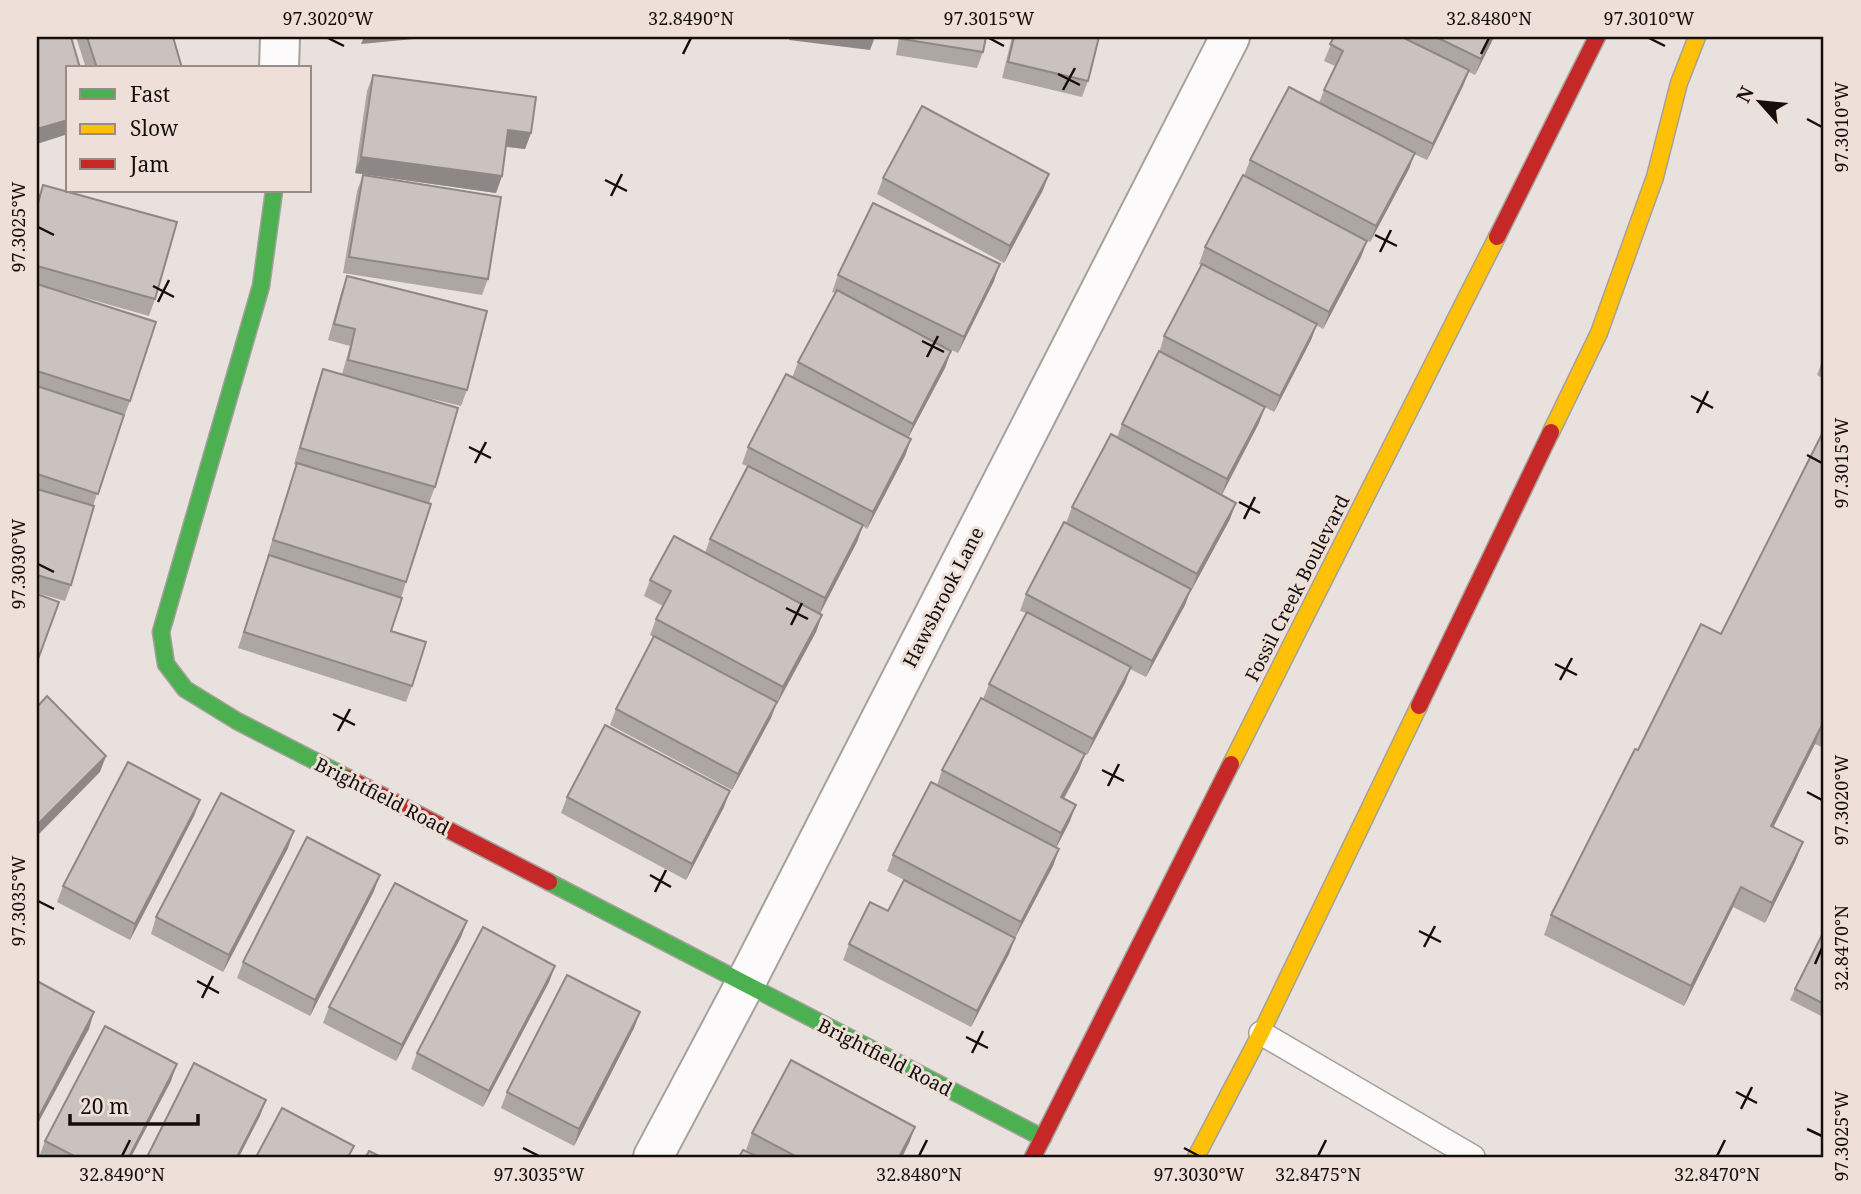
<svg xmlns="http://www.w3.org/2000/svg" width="1861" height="1194" font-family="'Noto Serif',serif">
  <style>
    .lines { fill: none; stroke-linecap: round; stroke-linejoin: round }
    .lane-casing { stroke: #a6a09d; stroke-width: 26 }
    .street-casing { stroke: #a6a09d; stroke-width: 42 }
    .fast-casing { stroke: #a6a09d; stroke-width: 19 }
    .slow-casing { stroke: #a6a09d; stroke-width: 19 }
    .jam-casing { stroke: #a6a09d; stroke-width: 19 }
    .lane { stroke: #fcfafa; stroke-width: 23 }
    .street { stroke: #fcfafa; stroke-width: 38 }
    .fast { stroke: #4caf50; stroke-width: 16 }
    .slow { stroke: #ffc107; stroke-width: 16 }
    .jam { stroke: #c62828; stroke-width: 16 }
    .wall { fill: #ada7a4 }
    .shaded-wall { fill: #8d8886 }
    .building { fill: #c9c2bf; stroke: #8d8886; stroke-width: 2 }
    .ticks { fill: none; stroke: #140f0d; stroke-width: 2.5 }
    .labels { text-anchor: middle; stroke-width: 6; stroke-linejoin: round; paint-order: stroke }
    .street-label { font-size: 19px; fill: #140f0d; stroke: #eee0d8 }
    .neatline { fill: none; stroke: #140f0d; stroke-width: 2.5 }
    .ticks-label { font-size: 18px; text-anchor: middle; fill: #140f0d }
  </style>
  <rect width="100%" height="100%" fill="#e9e1dd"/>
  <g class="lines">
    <g class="lane-casing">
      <path id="lane" d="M 1261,1033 L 1473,1157"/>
    </g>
    <g class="street-casing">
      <g id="street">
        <path d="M 279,68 L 280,37"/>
        <path d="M 653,1157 L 745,984 L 1230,37"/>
      </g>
    </g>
    <g class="fast-casing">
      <g id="fast">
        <path d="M 274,191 L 261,286 L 161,632 L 166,664 L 185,689 L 237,721 L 348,778"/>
        <path d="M 549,882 L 1043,1138"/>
      </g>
    </g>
    <g class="slow-casing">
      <g id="slow">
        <path d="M 1551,432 L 1599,333 L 1655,177 L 1679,83 L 1697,37"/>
        <path d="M 1231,764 L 1497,237"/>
        <path d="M 1196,1157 L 1261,1033 L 1419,706"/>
      </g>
    </g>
    <g class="jam-casing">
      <g id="jam">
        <path d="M 1497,237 L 1597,37"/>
        <path d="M 1419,706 L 1551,432"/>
        <path d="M 348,778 L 549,882"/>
        <path d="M 1033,1157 L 1231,764"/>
      </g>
    </g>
    <use href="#lane" class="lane"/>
    <use href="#street" class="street"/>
    <use href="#fast" class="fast"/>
    <use href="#slow" class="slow"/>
    <use href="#jam" class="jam"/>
  </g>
  <g class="wall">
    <path d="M 76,37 L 173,37 L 182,68 L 86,68 Z"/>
    <path d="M 899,37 L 986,37 L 983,52 L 977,68 L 896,55 Z"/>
    <path d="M 1012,37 L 1099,37 L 1088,81 L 1082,97 L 1002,78 Z"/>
    <path d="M 1334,37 L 1494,37 L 1475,75 L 1469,72 L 1463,86 L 1427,160 L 1414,154 L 1409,169 L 1370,242 L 1244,176 L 1250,160 L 1319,103 L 1324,90 L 1335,66 L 1324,61 Z"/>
    <path d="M 373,75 L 531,133 L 525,149 L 506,147 L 502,176 L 496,193 L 355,173 L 367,91 Z"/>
    <path d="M 1049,174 L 1043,190 L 1004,263 L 877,194 L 883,178 Z"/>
    <path d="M 363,175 L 488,279 L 482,295 L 343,273 L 357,191 Z"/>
    <path d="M 43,185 L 155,299 L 149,316 L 40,285 L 130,401 L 124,417 L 123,417 L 93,506 L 71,585 L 65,601 L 37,593 L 37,203 Z"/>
    <path d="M 1367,241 L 1361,257 L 1323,329 L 1316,325 L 1311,340 L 1274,412 L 1265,407 L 1259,423 L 1222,495 L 1230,519 L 1191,591 L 1190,590 L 1185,605 L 1146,677 L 1130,669 L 1125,683 L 1087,755 L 1085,754 L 1079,770 L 1064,799 L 1070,821 L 1056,848 L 1059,849 L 1053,866 L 1015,938 L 1009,954 L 971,1027 L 843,960 L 849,944 L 888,911 L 904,880 L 887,871 L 893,855 L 937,785 L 942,770 L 983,699 L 989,684 L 1026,613 L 1020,611 L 1026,594 L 1066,523 L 1072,507 L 1117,437 L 1122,424 L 1159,353 L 1164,336 L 1201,265 L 1199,264 L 1205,247 Z"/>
    <path d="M 838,275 L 994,281 L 958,353 L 914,332 L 951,351 L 945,368 L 908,438 L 911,439 L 905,456 L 867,529 L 863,526 L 857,542 L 820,614 L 822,615 L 816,632 L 777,704 L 776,703 L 771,718 L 732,790 L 610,725 L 616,709 L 653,637 L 650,635 L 656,619 L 663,606 L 644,596 L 650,580 L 705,553 L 710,539 L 747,466 L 742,464 L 748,447 L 792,378 L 798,362 L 835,293 L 832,292 Z"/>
    <path d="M 347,276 L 467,390 L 461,406 L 403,392 L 435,487 L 429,503 L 406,582 L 391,631 L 412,686 L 406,702 L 238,648 L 268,557 L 267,557 L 296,465 L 294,464 L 317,385 L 323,369 L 342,374 L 350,346 L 328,340 L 341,293 Z"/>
    <path d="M 1824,356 L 1824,379 L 1817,375 Z"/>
    <path d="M 1824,430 L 1824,748 L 1815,744 L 1773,827 L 1803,842 L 1795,862 L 1765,923 L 1733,907 L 1684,1006 L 1544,935 L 1551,915 L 1638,750 L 1721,634 Z"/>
    <path d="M 567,797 L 724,807 L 686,880 L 561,813 Z"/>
    <path d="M 200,800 L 194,816 L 130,940 L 57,902 L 63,886 Z"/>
    <path d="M 288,848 L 223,972 L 151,934 L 156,917 Z"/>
    <path d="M 374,891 L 310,1016 L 237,978 L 243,962 Z"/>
    <path d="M 467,921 L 461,937 L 396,1061 L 323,1023 L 329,1007 Z"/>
    <path d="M 1824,931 L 1824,1009 L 1821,1016 L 1790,1000 L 1795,989 Z"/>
    <path d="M 555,966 L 549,982 L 483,1107 L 411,1069 L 417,1053 Z"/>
    <path d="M 640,1012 L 634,1028 L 574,1146 L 501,1108 L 507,1092 Z"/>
    <path d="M 171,1081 L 131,1157 L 39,1157 L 45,1141 Z"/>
    <path d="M 915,1127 L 909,1143 L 902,1157 L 761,1157 L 746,1150 L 752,1133 Z"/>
  </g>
  <g class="shaded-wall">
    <path d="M 364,37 L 435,37 L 361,44 Z"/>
    <path d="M 790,37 L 875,37 L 870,50 L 789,40 Z"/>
    <path d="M 1492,37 L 1494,37 L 1475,75 L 1481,59 Z"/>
    <path d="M 1469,70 L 1463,86 L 1427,160 L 1433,144 Z"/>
    <path d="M 68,120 L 68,134 L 37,144 L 37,129 Z"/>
    <path d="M 508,130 L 531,133 L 525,149 L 502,146 Z"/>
    <path d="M 1415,153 L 1409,169 L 1370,242 L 1376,226 Z"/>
    <path d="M 361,157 L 502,176 L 496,193 L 355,173 Z"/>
    <path d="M 1049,174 L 1043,190 L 1004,263 L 1010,246 Z"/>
    <path d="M 1367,241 L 1361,257 L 1323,329 L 1329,312 Z"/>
    <path d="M 1000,264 L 994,281 L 958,353 L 964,337 Z"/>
    <path d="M 1317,324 L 1311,340 L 1274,412 L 1280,396 Z"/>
    <path d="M 951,351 L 945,368 L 907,440 L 913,424 Z"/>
    <path d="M 1265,407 L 1259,423 L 1221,496 L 1227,479 Z"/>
    <path d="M 911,439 L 905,456 L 867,529 L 873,512 Z"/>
    <path d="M 1236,503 L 1230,519 L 1191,591 L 1197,574 Z"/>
    <path d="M 863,525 L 857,542 L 819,615 L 825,598 Z"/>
    <path d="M 1191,589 L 1185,605 L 1146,677 L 1152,661 Z"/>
    <path d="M 822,615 L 816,632 L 777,704 L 783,687 Z"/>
    <path d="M 1131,667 L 1125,683 L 1087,755 L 1093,739 Z"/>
    <path d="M 777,702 L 771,718 L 732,790 L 738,774 Z"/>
    <path d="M 1823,723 L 1815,744 L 1764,846 L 1771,826 Z"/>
    <path d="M 1085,754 L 1079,770 L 1055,814 L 1061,797 Z"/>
    <path d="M 106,756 L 100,772 L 37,836 L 37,825 Z"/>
    <path d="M 730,791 L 724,807 L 686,880 L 692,864 Z"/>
    <path d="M 200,800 L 194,816 L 130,940 L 135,924 Z"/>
    <path d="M 1076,805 L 1070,821 L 1055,850 L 1061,833 Z"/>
    <path d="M 294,831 L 288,848 L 223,972 L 229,955 Z"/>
    <path d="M 1803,842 L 1795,862 L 1765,923 L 1772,903 Z"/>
    <path d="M 1059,849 L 1053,866 L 1015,938 L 1009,954 L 971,1027 L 977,1011 L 1015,938 L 1021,922 Z"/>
    <path d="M 380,875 L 374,891 L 310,1016 L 315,1000 Z"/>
    <path d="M 1741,887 L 1733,907 L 1684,1006 L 1691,986 Z"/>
    <path d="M 467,921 L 461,937 L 396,1061 L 402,1045 Z"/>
    <path d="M 555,966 L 549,982 L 483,1107 L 489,1091 Z"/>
    <path d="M 94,1012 L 89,1029 L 37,1125 L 37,1120 Z"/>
    <path d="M 640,1012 L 634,1028 L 574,1146 L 579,1129 Z"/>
    <path d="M 177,1064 L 171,1081 L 131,1157 L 129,1157 Z"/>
    <path d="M 266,1100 L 260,1116 L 239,1157 L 237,1157 Z"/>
    <path d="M 915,1127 L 909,1143 L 902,1157 L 899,1157 Z"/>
  </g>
  <g class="building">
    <path d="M 37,37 L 71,37 L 80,68 L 68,68 L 68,120 L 37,129 Z"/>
    <path d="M 87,37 L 173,37 L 182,68 L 97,68 Z"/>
    <path d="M 903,37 L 986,37 L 983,52 L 902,39 Z"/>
    <path d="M 1014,37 L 1099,37 L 1088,81 L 1008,62 Z"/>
    <path d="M 1334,37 L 1402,37 L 1469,70 L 1433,144 L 1324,90 L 1343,51 L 1330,44 Z"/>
    <path d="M 1436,37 L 1492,37 L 1481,59 Z"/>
    <path d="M 373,75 L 536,97 L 531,133 L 508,130 L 502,176 L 361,157 Z"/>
    <path d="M 1289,87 L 1415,153 L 1376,226 L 1250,160 Z"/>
    <path d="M 922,106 L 1049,174 L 1010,246 L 883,178 Z"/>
    <path d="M 363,175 L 501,197 L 488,279 L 349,257 Z"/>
    <path d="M 1243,175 L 1367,241 L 1329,312 L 1205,247 Z"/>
    <path d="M 43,185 L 177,222 L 155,299 L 37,266 L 37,207 Z"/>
    <path d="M 873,203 L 1000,264 L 964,337 L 838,275 Z"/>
    <path d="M 1202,264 L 1317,324 L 1280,396 L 1164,336 Z"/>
    <path d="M 347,276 L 487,311 L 467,390 L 348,360 L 355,329 L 334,324 Z"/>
    <path d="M 37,284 L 156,322 L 130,401 L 37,371 Z"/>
    <path d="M 837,290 L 951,351 L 913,424 L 798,362 Z"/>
    <path d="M 1159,351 L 1265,407 L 1227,479 L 1122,424 Z"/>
    <path d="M 323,369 L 458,408 L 435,487 L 300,448 Z"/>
    <path d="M 786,374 L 911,439 L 873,512 L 748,447 Z"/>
    <path d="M 37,386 L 124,415 L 98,494 L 37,474 Z"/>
    <path d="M 1824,430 L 1824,724 L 1823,723 L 1771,826 L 1803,842 L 1772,903 L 1741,887 L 1691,986 L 1551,915 L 1635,749 L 1638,750 L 1701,624 L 1721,634 Z"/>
    <path d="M 1111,434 L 1236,503 L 1197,574 L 1072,507 Z"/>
    <path d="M 297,463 L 431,504 L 406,582 L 273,540 Z"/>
    <path d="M 748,466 L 863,525 L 825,598 L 710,539 Z"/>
    <path d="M 37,489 L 94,506 L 71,585 L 37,575 Z"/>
    <path d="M 1064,522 L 1191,589 L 1152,661 L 1026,594 Z"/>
    <path d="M 674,536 L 822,615 L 783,687 L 656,619 L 671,591 L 650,580 Z"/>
    <path d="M 269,555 L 402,598 L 391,631 L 426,642 L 412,686 L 244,632 Z"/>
    <path d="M 37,594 L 59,602 L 37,662 Z"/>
    <path d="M 1027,612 L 1131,667 L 1093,739 L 989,684 Z"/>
    <path d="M 654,636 L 777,702 L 738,774 L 616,709 Z"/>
    <path d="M 47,696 L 106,756 L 37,825 L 37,707 Z"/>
    <path d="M 981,698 L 1085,754 L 1061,797 L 1076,805 L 1061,833 L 942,770 Z"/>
    <path d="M 605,725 L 730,791 L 692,864 L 567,797 Z"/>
    <path d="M 128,762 L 200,800 L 135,924 L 63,886 Z"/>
    <path d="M 931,782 L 1059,849 L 1021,922 L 893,855 Z"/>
    <path d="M 221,793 L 294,831 L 229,955 L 156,917 Z"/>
    <path d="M 307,837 L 380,875 L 315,1000 L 243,962 Z"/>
    <path d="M 904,880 L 1015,938 L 977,1011 L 849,944 L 870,902 L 888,911 Z"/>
    <path d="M 395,883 L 467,921 L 402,1045 L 329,1007 Z"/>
    <path d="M 483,927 L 555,966 L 489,1091 L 417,1053 Z"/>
    <path d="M 1824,931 L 1824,1004 L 1795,989 Z"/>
    <path d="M 567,975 L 640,1012 L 579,1129 L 507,1092 Z"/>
    <path d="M 37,981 L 94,1012 L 37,1120 Z"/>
    <path d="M 105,1026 L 177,1064 L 129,1157 L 76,1157 L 45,1141 Z"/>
    <path d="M 791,1060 L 915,1127 L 899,1157 L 797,1157 L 752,1133 Z"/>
    <path d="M 194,1063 L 266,1100 L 237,1157 L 147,1157 Z"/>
    <path d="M 282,1108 L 354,1146 L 348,1157 L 256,1157 Z"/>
    <path d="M 743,1150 L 759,1157 L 739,1157 Z"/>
    <path d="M 369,1151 L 381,1157 L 366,1157 Z"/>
  </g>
  <path class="ticks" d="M 328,38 L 344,46M 989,38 L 1004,46M 1649,38 L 1665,46M 683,54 L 691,38M 1481,54 L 1489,38M 1058,74 L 1080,85M 1063,90 L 1075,68M 1807,119 L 1822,127M 605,180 L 627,191M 611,196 L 622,174M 38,227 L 54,235M 1375,235 L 1397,246M 1380,252 L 1391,230M 153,286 L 174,297M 158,302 L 169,280M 922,341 L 944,352M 927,357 L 938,336M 1691,396 L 1713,408M 1697,413 L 1708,391M 469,447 L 491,458M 1807,455 L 1822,463M 475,463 L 486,442M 1239,502 L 1260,513M 1244,519 L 1255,497M 38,564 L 54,572M 786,608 L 808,619M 791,625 L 802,603M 1555,664 L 1577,675M 1560,680 L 1572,658M 333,714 L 355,725M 338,731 L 350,709M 1102,770 L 1124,781M 1108,786 L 1119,764M 1807,792 L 1822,800M 650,875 L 671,887M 655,892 L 666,870M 38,901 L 54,909M 1419,931 L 1441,942M 1424,947 L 1435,926M 1815,964 L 1822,948M 197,981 L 219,993M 202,998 L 213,976M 966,1037 L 988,1048M 972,1053 L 983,1031M 1736,1092 L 1757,1103M 1741,1109 L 1752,1087M 1807,1129 L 1822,1136M 523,1148 L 539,1156M 1184,1148 L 1199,1156M 122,1156 L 130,1140M 919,1156 L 927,1140M 1318,1156 L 1326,1140M 1717,1156 L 1725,1140"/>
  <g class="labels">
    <g class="street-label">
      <text transform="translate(1297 588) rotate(-63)" y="7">Fossil Creek Boulevard</text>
      <text transform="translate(943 597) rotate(-63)" y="7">Hawsbrook Lane</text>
      <text transform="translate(382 796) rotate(27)" y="7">Brightfield Road</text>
      <text transform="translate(885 1057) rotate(27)" y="7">Brightfield Road</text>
    </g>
  </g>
  <rect width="1861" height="1194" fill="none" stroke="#eee0d8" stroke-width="77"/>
  <rect x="66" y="66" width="245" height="126" fill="#eee0d8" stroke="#978c87" stroke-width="2"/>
  <rect x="80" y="89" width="35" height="10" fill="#4caf50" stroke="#978c87" stroke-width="2"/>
  <text x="130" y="102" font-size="21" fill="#140f0d">Fast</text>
  <rect x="80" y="124" width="35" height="10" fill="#ffc107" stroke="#978c87" stroke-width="2"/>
  <text x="130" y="136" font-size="21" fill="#140f0d">Slow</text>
  <rect x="80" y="159" width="35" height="10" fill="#c62828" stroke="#978c87" stroke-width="2"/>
  <text x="130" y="172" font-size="21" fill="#140f0d">Jam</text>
  <g transform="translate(1760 102) rotate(297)" stroke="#eee0d8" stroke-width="5" paint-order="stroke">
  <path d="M0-5L12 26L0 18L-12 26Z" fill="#140f0d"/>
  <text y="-10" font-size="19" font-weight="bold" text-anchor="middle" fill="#140f0d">N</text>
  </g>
  <path d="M70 1114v10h128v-10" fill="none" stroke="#140f0d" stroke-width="3.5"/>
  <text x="80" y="1114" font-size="21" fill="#140f0d" stroke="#eee0d8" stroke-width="5" paint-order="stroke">20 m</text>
  <rect x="38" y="38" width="1784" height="1118" class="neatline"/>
  <g class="ticks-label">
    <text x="328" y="25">97.3020°W</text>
    <text x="691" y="25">32.8490°N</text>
    <text x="989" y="25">97.3015°W</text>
    <text x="1489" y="25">32.8480°N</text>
    <text x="1649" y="25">97.3010°W</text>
    <text transform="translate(1842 127) rotate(-90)" y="6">97.3010°W</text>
    <text transform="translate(19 227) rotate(-90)" y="6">97.3025°W</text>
    <text transform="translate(1842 463) rotate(-90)" y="6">97.3015°W</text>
    <text transform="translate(19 564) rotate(-90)" y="6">97.3030°W</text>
    <text transform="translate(1842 800) rotate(-90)" y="6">97.3020°W</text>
    <text transform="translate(19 901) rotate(-90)" y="6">97.3035°W</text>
    <text transform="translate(1842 948) rotate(-90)" y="6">32.8470°N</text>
    <text transform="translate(1842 1136) rotate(-90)" y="6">97.3025°W</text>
    <text x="122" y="1181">32.8490°N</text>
    <text x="539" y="1181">97.3035°W</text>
    <text x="919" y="1181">32.8480°N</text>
    <text x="1199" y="1181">97.3030°W</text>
    <text x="1318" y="1181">32.8475°N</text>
    <text x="1717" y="1181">32.8470°N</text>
  </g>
</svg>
